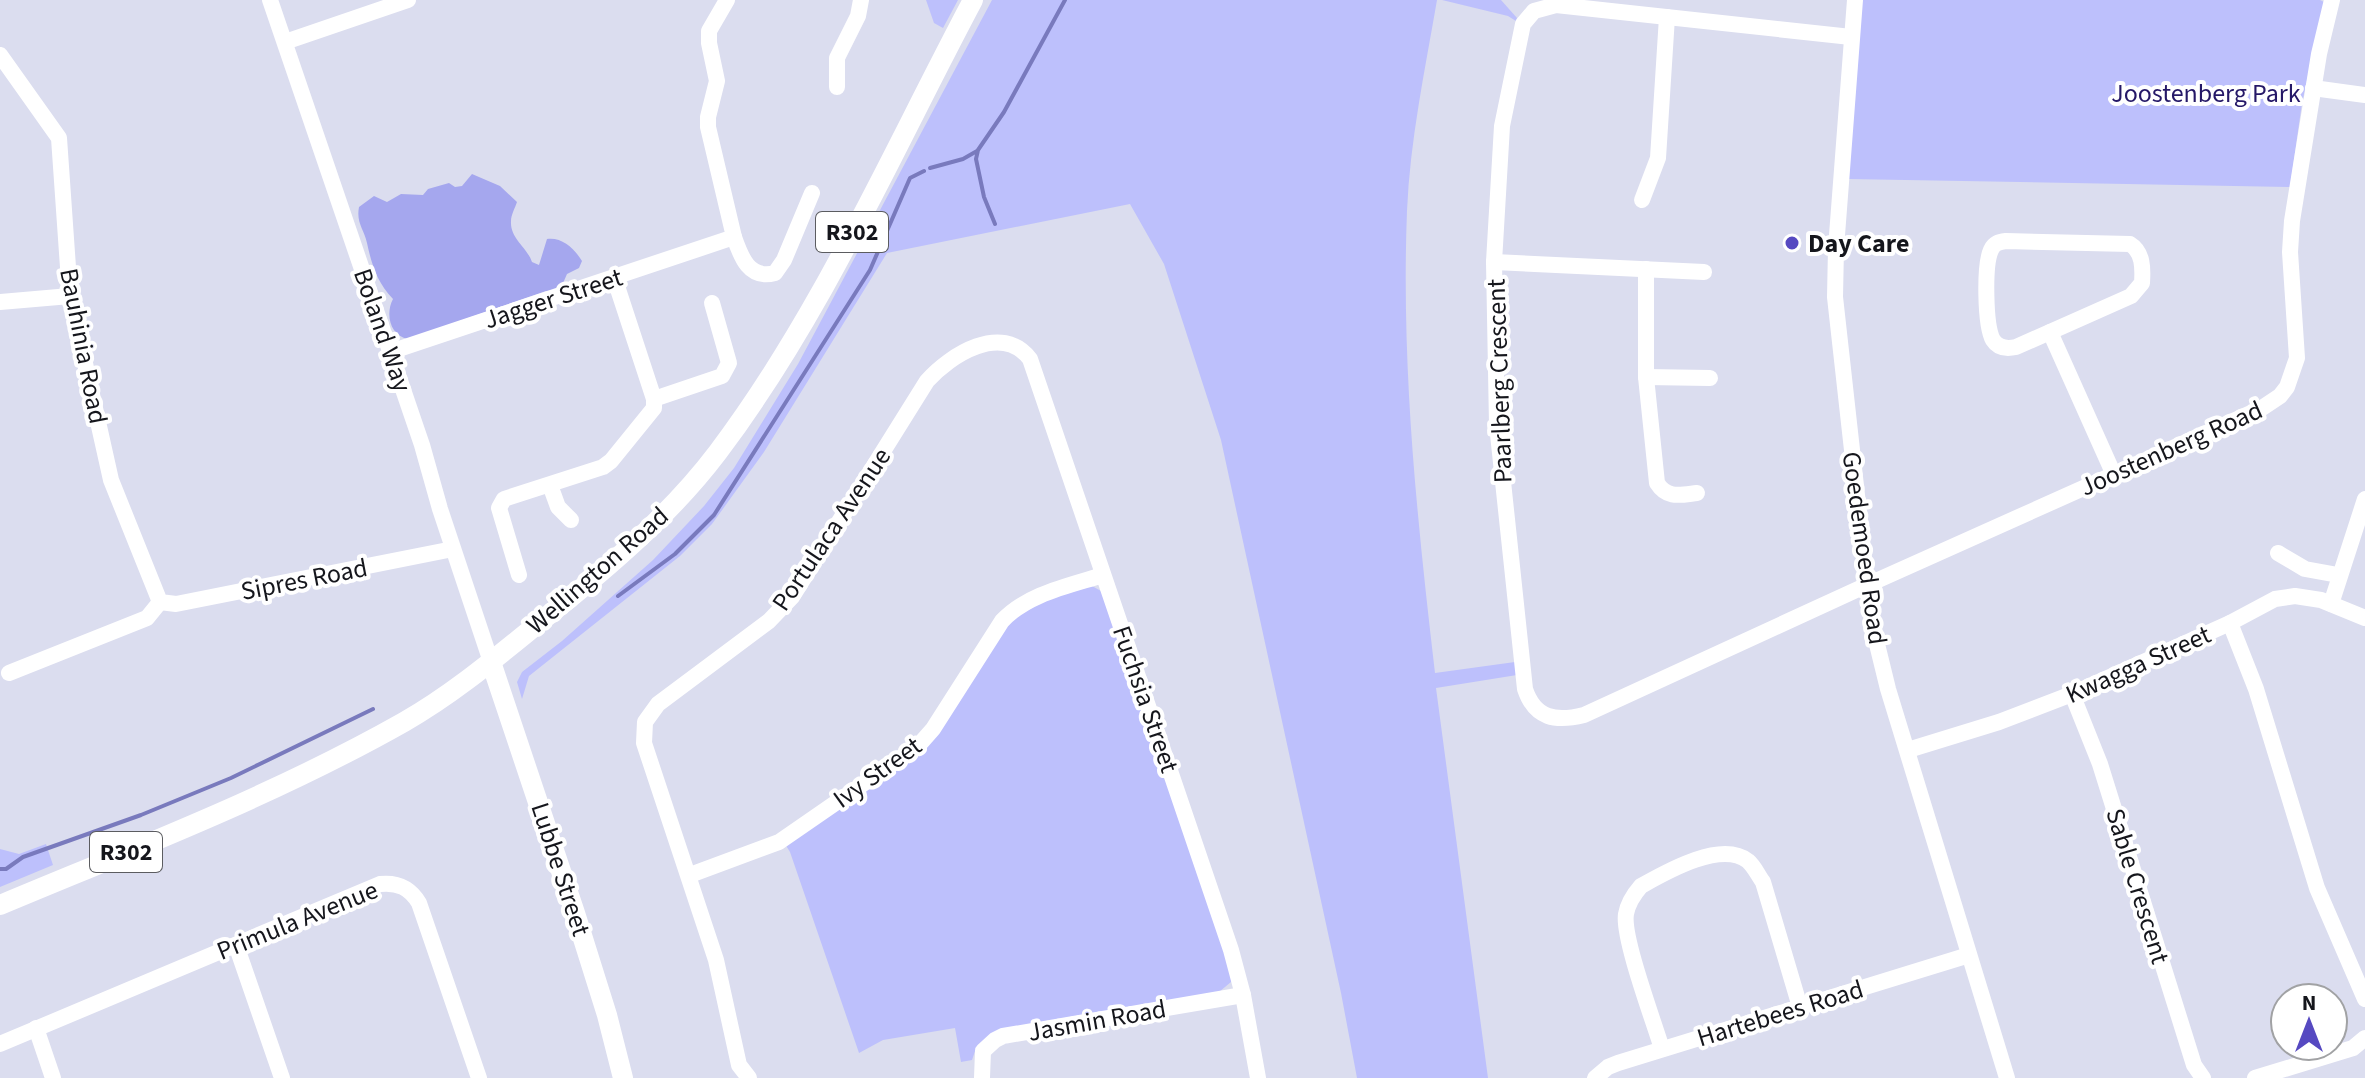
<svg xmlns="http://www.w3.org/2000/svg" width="2365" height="1078" font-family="'Source Sans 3',sans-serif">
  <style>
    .green { fill: #bdc0fc }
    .forest { fill: #a5a7ee }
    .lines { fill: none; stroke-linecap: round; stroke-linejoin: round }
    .stream { stroke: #797abd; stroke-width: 4 }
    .minor { stroke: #fff; stroke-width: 16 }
    .major { stroke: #fff; stroke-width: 20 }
    .poi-dot { fill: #5649c1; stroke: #fff; stroke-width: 3 }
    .labels { text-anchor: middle; stroke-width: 8; stroke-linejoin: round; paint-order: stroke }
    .shield { fill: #fff; stroke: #5b5c60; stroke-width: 2 }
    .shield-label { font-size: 24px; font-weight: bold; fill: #15161c }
    .park-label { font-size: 26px; fill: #251867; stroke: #fff }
    .poi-label { font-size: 26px; font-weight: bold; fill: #15161c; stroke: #fff; text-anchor: start }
    .street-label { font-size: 26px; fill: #15161c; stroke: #fff }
  </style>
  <rect width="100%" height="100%" fill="#dbddef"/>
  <g class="green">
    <path d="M 926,0 L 958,0 L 943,28 L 934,23 Z"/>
    <path d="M 992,0 L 1437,0 C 1425,70 1410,140 1407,211 C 1401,366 1417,519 1435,673 L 1515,662 L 1517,675 L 1436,688 L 1488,1078 L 1357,1078 L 1341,993 L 1221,440 L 1164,264 L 1130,204 L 887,253 L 764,452 L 712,524 L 680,556 L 529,676 L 522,699 L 517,682 L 522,672 L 562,641 L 653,560 L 704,506 L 734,468 L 798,364 Z"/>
    <path d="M 1442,0 L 1501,0 L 1517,18 L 1516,21 L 1508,16 Z"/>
    <path d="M 1862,0 L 2320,0 L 2324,2 L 2302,103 L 2290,187 L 1848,179 Z"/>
    <path d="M 1092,586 L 1101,591 L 1232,972 L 1231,982 L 1219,992 L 975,1051 L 972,1060 L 961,1062 L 955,1028 L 883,1040 L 859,1053 L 790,852 L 785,844 L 919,754 L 1009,620 L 1029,605 Z"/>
    <path d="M 46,844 L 53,865 L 0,887 L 0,849 L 19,854 Z"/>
  </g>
  <path class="forest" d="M 472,174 L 500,186 L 517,202 C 515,208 511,215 511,221 C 510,239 527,247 532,262 L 539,265 L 547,239 C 562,237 574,248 582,261 L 579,268 L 567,274 L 560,290 L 546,291 L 408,339 C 390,336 385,314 393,299 C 377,282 372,266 367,243 C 364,229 356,223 359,207 L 374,196 L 387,202 L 401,194 L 423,195 L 428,189 L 449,183 L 455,187 L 462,186 Z"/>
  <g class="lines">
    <g class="stream">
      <path d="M 930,168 L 963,159 L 977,151"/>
      <path d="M 995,224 L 984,197 L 976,159 L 978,150 L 1004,112 L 1065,0"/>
      <path d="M 618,596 L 675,554 L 714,515 L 870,270 L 910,178 L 924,171"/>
      <path d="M 0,869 L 6,869 L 23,857 L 141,815 L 231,778 L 373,709"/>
    </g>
    <g class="minor">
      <path d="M 270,0 L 422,445 L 440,509 L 491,662"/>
      <path d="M 1855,0 L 1836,248 L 1835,297 L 1867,585 L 1876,640 L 1888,689 L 2007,1078"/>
      <path d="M 1851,37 L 1556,5 L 1534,11 L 1523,24 L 1502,126 L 1494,262 L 1497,425 L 1525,689 C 1535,719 1556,722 1584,715 L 1867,585 L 2262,408 L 2280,396 L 2287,387 L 2297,358 L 2290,252 L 2292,221 L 2319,54 L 2332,0"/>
      <path d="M 285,42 L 408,0"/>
      <path d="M 0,55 L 59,138 L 70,296 L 111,480 L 160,602 L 176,604 L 453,549"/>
      <path d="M 837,87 L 837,58 L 858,16 L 861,0"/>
      <path d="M 2313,88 L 2365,95"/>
      <path d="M 1642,200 L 1658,158 L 1667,17"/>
      <path d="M 734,237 C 741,257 749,280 775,273 L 784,260 L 812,193"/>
      <path d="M 2006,241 L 2130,244 C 2143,252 2143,268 2142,283 L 2131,296 L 2016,347 C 2007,349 1998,348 1993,340 C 1985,326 1984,265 1991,250 C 1994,243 1999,242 2006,241 Z"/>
      <path d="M 1494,262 L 1704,272"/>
      <path d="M 1646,269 L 1646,377 L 1657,483 C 1667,499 1680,495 1697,493"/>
      <path d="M 0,302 L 70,296"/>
      <path d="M 2050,332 L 2114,475"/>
      <path d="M 390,352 L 734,237 L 708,127 L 708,117 L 717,81 L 709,43 L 709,31 L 727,0"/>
      <path d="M 1646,377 L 1710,378"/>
      <path d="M 654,399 L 722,376 L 729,363 L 712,303"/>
      <path d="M 550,485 L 558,507 L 571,520"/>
      <path d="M 2278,553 L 2305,569 L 2338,575"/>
      <path d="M 519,575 L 499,508 L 504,499 L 603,467 L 611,461 L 654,408 L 654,399 L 614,277"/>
      <path d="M 2331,604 L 2365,499"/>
      <path d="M 2230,623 L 2256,689 L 2317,888 L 2365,999"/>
      <path d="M 9,673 L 147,618 L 160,602"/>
      <path d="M 2072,694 L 2100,764 L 2194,1065 L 2203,1078"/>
      <path d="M 1908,750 L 1999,722 L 2072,694 L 2230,623 L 2275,599 L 2295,596 L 2321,600 L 2365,618"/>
      <path d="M 690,875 L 779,842 L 918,746 L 933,729 L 1002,621 C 1027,594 1068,586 1103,575"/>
      <path d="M 236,945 L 282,1078"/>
      <path d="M 36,1028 L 53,1078"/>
      <path d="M 0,1044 L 380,884 C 398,882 410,888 419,903 L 479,1078"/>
      <path d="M 1662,1049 C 1654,1022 1622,937 1626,914 C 1628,903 1634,894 1641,886 C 1666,872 1721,840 1748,861 C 1754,866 1758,875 1763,882 L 1800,1007"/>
      <path d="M 749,1078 L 739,1065 L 716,960 L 644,743 L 645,722 L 658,704 L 769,621 L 792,597 L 927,381 C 950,355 1002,322 1030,359 L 1231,950 L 1243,995 L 1258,1078"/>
      <path d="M 982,1078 L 983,1051 L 995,1040 L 1003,1036 L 1243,995"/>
      <path d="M 1595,1078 L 1608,1067 L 1618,1063 L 1969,955"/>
      <path d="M 2255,1078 L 2353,1048 L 2365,1038"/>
    </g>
    <g class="major">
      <path d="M 491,662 L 575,913 L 607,1015 L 623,1078"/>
      <path d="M 0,905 C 136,848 275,795 404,722 C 462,689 513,643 565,602 C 620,557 675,509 718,452 C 822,314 892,152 973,0"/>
    </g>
  </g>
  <circle class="poi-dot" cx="1792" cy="243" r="8"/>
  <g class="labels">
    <g class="shield">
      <rect x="816" y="212" width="72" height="40" rx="6"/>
      <rect x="90" y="832" width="72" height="40" rx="6"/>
    </g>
    <g class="shield-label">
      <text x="852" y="240">R302</text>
      <text x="126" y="860">R302</text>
    </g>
    <g class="park-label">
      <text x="2206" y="102">Joostenberg Park</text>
    </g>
    <g class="poi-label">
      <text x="1808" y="252">Day Care</text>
    </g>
    <g class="street-label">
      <text transform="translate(553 298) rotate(-18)" y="9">Jagger Street</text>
      <text transform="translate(383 330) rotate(71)" y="9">Boland Way</text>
      <text transform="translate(84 346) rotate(79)" y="9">Bauhinia Road</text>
      <text transform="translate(1499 381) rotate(-92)" y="9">Paarlberg Crescent</text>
      <text transform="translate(2171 448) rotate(-24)" y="9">Joostenberg Road</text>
      <text transform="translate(831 529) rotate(-56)" y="9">Portulaca Avenue</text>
      <text transform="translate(1865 548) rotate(82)" y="9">Goedemoed Road</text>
      <text transform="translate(597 570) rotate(-41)" y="9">Wellington Road</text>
      <text transform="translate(304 579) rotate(-11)" y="9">Sipres Road</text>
      <text transform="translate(2138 664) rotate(-24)" y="9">Kwagga Street</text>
      <text transform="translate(1146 699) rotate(71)" y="9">Fuchsia Street</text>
      <text transform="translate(877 772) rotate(-36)" y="9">Ivy Street</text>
      <text transform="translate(561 869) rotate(72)" y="9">Lubbe Street</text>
      <text transform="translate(2138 886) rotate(73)" y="9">Sable Crescent</text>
      <text transform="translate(297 920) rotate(-22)" y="9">Primula Avenue</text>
      <text transform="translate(1780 1013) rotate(-17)" y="9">Hartebees Road</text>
      <text transform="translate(1097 1020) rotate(-10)" y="9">Jasmin Road</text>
    </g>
  </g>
  <g transform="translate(2309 1022)"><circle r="38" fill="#ffffff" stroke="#a1a2a4" stroke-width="2"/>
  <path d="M0-6L14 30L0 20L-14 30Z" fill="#5649c1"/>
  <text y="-12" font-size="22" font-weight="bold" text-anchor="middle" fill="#15161c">N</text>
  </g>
</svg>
